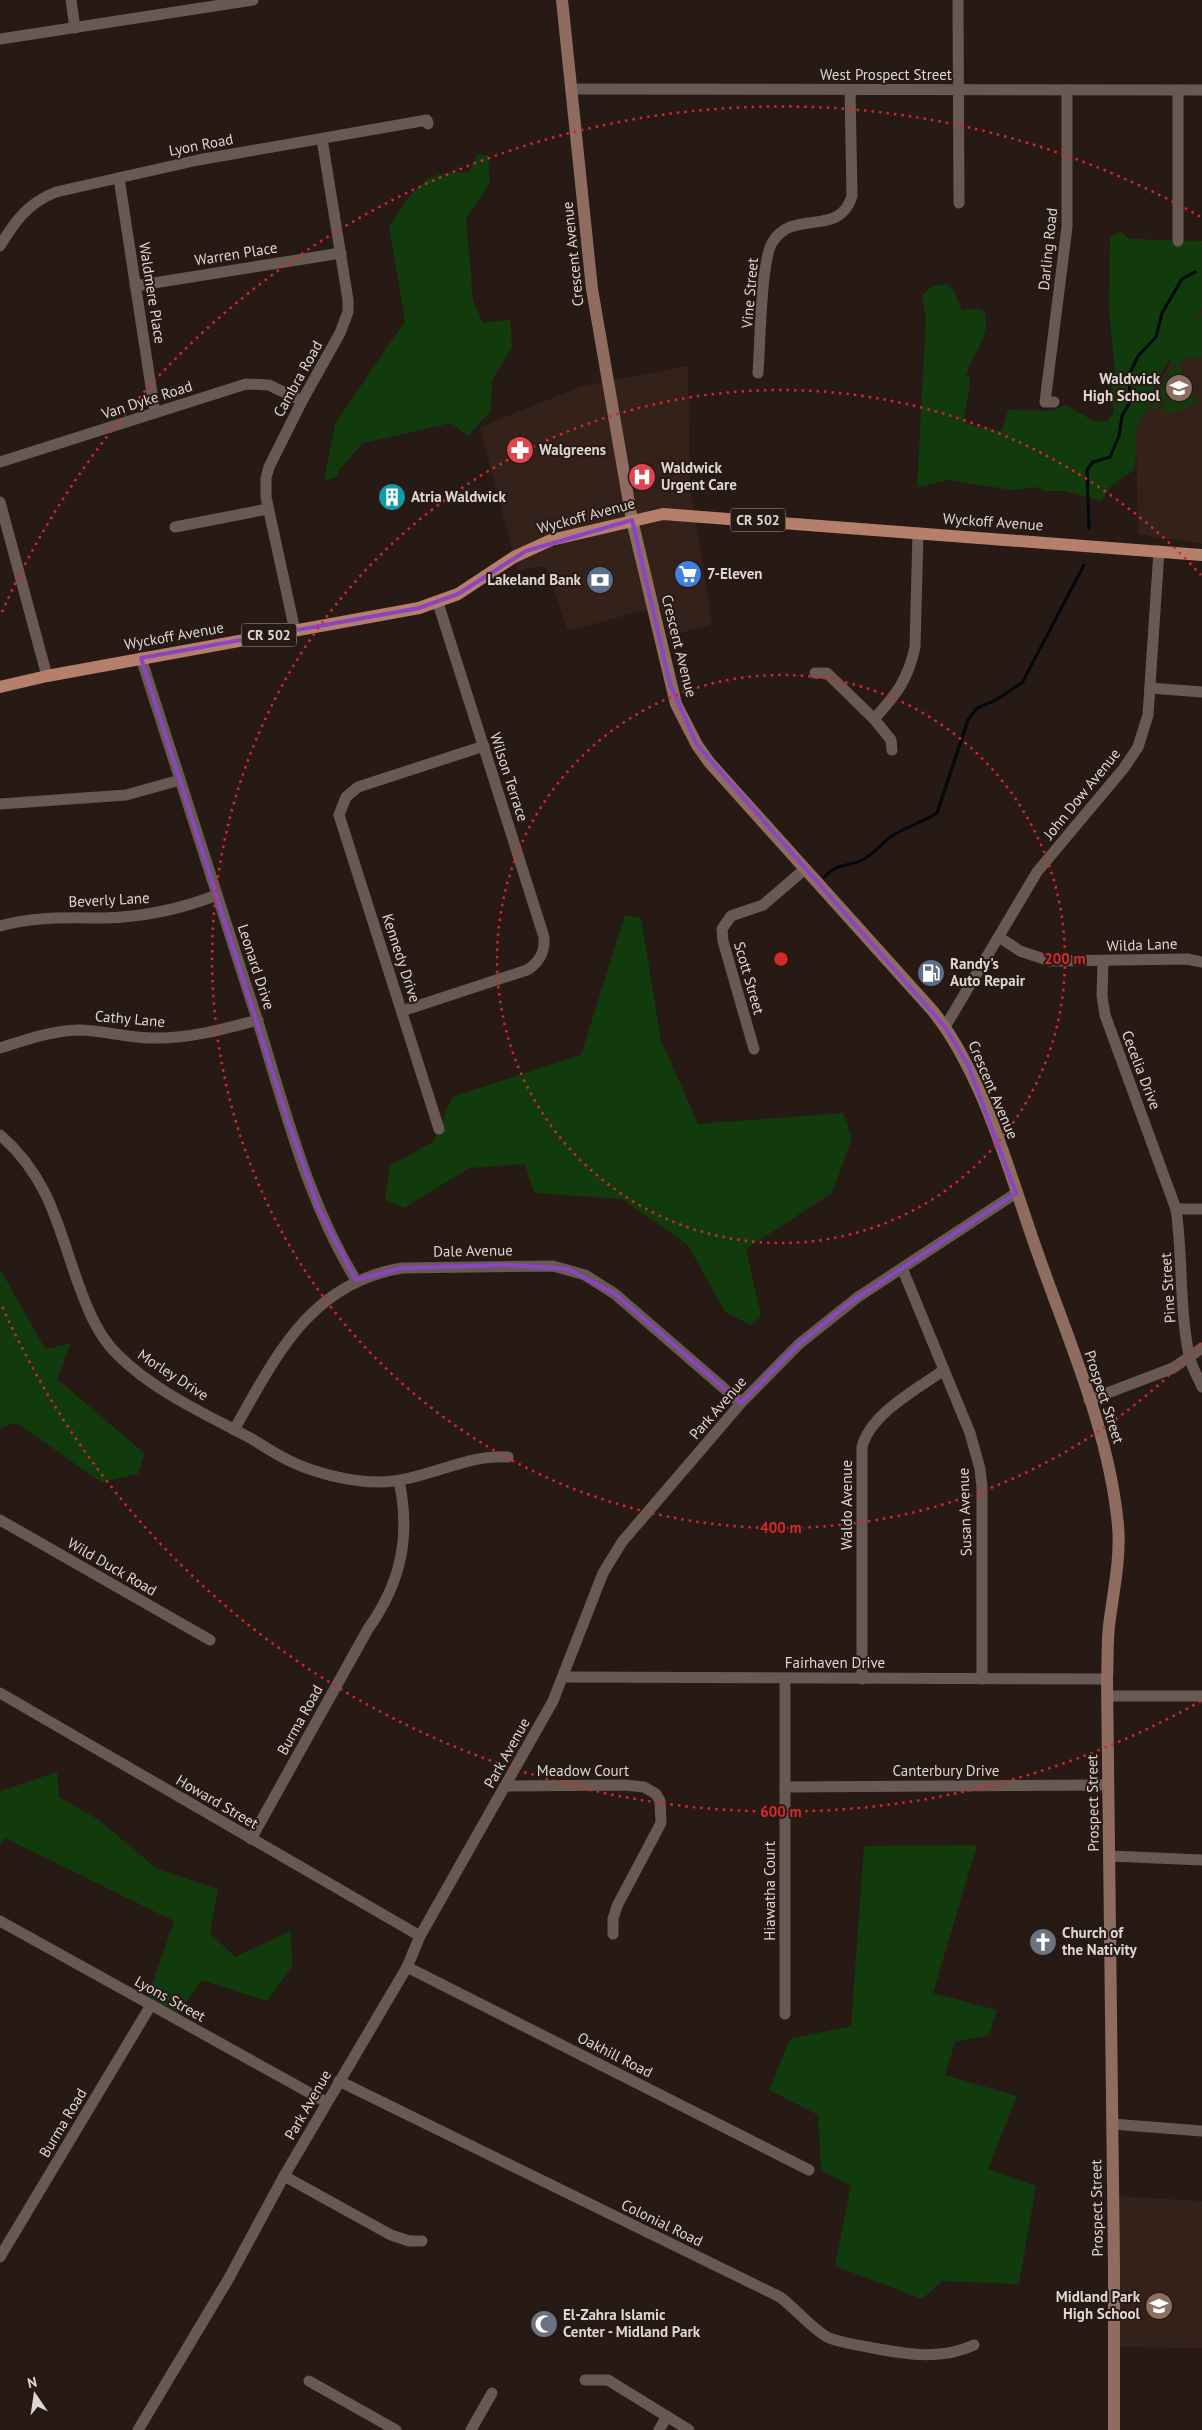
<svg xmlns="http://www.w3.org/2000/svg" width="1202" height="2430" font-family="'PT Sans',sans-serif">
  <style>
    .built { fill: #34221a }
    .green { fill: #113b0d }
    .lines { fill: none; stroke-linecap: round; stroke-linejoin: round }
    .stream { stroke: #01080e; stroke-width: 3 }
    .minor { stroke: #685953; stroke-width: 11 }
    .secondary { stroke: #8e6c60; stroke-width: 12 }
    .primary { stroke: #b57f6c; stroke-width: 12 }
    .marked { fill: none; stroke: #8a46c2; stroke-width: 4; stroke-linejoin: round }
    .ring { fill: none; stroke: #d62828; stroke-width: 2.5; stroke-dasharray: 2.5 5 }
    .labels { text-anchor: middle; stroke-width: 4; stroke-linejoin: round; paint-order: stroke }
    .shield { fill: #271a15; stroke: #a89e99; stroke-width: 1 }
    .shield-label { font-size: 14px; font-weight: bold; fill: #dfd6d2 }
    .street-label { font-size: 15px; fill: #dfd6d2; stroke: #271a15 }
    .poi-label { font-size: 15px; font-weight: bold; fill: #dfd6d2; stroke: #271a15; text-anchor: start }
    .centre { fill: #d62828; stroke: #271a15; stroke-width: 2.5 }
    .ring-label { font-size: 15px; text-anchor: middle; font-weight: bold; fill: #d62828; stroke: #271a15; stroke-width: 4; stroke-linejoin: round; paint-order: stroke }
  </style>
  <rect width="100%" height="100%" fill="#271a15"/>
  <g class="built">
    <path d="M 1202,307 L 1202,544 L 1138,534 L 1136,429 L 1192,318 Z"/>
    <path d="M 688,366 L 690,484 L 712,624 L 669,636 L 660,606 L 568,631 L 545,566 L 518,571 L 480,427 L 582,386 Z"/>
    <path d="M 1115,2196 L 1202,2201 L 1202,2348 L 1119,2347 Z"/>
  </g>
  <g class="green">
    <path d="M 477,154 L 488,155 L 490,183 L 466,219 L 473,300 L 483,323 L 510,320 L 512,347 L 492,380 L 491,411 L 468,436 L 451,423 L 363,443 L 339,470 L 337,477 L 324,481 L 335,424 L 405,321 L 389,226 C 400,211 411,191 427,180 C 437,172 457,173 469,172 Z"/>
    <path d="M 1120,231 L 1129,239 L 1202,241 L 1202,307 L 1190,324 L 1202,313 L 1202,357 L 1184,358 L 1177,367 L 1173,366 L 1169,360 L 1157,381 L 1150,405 L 1136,429 L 1136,456 L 1134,470 L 1111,486 L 1101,501 L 1065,491 L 1046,491 L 1035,487 L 1013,490 L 948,480 L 917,487 L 926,317 L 922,296 L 932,286 L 947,284 L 954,291 L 962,311 L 974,308 L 984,311 C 993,334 972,355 966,375 L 970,378 C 970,393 966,405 963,421 L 973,426 L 1002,431 L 1008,410 L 1052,411 L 1066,405 L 1095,422 L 1108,421 L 1114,412 L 1111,391 L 1115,370 L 1109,310 L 1110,238 Z"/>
    <path d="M 1182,366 L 1182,388 L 1166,396 L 1159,408 L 1152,408 L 1169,371 Z"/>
    <path d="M 1183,390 L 1188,390 L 1188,395 L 1195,394 L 1196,404 L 1190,404 L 1181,411 L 1161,413 L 1167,399 Z"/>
    <path d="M 625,915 L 641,918 L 661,1040 L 698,1124 L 843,1113 L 852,1138 L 832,1193 L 746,1249 L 761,1316 L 750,1325 L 725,1312 L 688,1245 L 622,1199 L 534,1193 L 525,1164 L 469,1168 L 404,1208 L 385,1200 L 390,1166 L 434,1141 L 452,1097 L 581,1055 Z"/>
    <path d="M 0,1269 L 45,1349 L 71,1343 L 57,1379 L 144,1453 L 138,1474 L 101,1482 L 17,1423 L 2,1427 L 0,1431 Z"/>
    <path d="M 57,1772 L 59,1797 L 99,1820 L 157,1869 L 218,1889 L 210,1933 L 235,1957 L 291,1931 L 292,1967 L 267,2001 L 202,1980 L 176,2017 L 146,2002 L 174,1921 L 5,1838 L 0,1844 L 0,1791 Z"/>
    <path d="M 977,1845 L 933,1993 L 997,2010 L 989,2035 L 955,2042 L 945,2075 L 1017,2096 L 988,2169 L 1036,2186 L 1019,2284 L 942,2281 L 922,2299 L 835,2266 L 851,2186 L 821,2170 L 818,2115 L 769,2090 L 790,2039 L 851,2026 L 864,1846 Z"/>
  </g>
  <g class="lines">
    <g class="stream">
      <path d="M 1089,528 L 1087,470 L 1093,462 L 1110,457 L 1119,436 L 1122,416 L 1130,402 L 1129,375 L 1138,356 L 1156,337 L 1162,313 L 1182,279 L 1195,272"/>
      <path d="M 824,877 C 838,862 846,868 862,860 C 875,854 881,843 892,836 C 906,827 923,822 937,813 L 968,720 L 977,708 L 994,701 L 1022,683 L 1084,565"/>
    </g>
    <g class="minor">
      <path d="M 71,0 L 75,28"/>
      <path d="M 958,0 L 959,203"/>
      <path d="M 0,39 L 253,0"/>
      <path d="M 571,89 L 1202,90"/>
      <path d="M 119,178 L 155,413"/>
      <path d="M 1178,241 L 1178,90"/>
      <path d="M 0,246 C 15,221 28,203 56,192 L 198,160 L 427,120 L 428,124"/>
      <path d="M 135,286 L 341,253"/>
      <path d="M 758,373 C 760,347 761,261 772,243 C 793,207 839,239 852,196 L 850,90"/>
      <path d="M 1054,402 L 1045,402 L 1067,227 L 1067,90"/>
      <path d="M 0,462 L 246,384 L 269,385 L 302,401"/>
      <path d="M 0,502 L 47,676"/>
      <path d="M 175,527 L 268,509"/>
      <path d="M 295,631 L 266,497 L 266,478 L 269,467 L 302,401 L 340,333 L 348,312 L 348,300 L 322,139"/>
      <path d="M 141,658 C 180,778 219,898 257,1019 C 285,1108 307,1201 356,1280"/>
      <path d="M 815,673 L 827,673 L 874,719 L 891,740 L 892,750"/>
      <path d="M 1150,688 L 1202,692"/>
      <path d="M 874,719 C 896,695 908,680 915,647 L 918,533"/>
      <path d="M 0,804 L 126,795 L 180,780"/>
      <path d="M 0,926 C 35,916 68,918 104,918 C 143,917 181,909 217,895"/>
      <path d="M 999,937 L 1020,951 L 1050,961 L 1187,959 L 1202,962"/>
      <path d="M 1103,961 L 1102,996 L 1105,1015 L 1176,1209 C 1183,1257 1179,1307 1189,1355 C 1191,1366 1198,1377 1202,1387"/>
      <path d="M 402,1011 L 527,970 C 540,962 545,952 544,937 L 438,603"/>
      <path d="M 945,1027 L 1037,872 L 1124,768 L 1138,747 L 1148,715 L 1159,551"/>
      <path d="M 0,1048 C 26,1040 50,1031 78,1030 C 104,1030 130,1039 157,1038 C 192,1038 224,1029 258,1020"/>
      <path d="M 754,1049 L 723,941 L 722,929 L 731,916 L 763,905 L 805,869"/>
      <path d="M 439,1129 L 339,815 L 346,797 L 358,787 L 484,746"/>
      <path d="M 0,1135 C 58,1185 60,1245 89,1311 C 96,1327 105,1343 118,1355 C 155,1392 206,1414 252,1439 C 271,1451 290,1463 312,1470 C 333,1477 356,1482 379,1482 C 423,1482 467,1453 508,1457"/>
      <path d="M 1176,1209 L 1202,1209"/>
      <path d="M 902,1268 L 970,1433 L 980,1469 L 982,1488 L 982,1679"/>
      <path d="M 1089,1400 L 1173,1368 L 1202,1348"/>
      <path d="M 234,1430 C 276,1356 310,1283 402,1268 L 553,1266 L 585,1275 L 615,1294 L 741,1403"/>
      <path d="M 0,1520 L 210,1640"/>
      <path d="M 563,1677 L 1107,1679"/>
      <path d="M 785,1678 L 785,2014"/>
      <path d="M 862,1679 L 862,1447 C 870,1414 917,1389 944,1370"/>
      <path d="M 0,1693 L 420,1936"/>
      <path d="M 1107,1696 L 1202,1696"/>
      <path d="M 506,1786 L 625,1785 L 644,1787 L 656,1794 L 660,1801 L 661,1823 L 617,1906 L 613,1919 L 613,1934"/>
      <path d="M 785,1787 L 1108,1785"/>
      <path d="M 251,1839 L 368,1629 C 401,1583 411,1536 399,1481"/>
      <path d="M 1110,1856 L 1202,1860"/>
      <path d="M 0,1921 L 326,2102"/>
      <path d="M 407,1967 L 809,2170"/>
      <path d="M 339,2081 L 780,2297 C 796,2309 810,2327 827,2337 C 840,2343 854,2344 868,2347 C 904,2354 940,2361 974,2345"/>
      <path d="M 1112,2124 L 1202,2131"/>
      <path d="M 284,2176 L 391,2235 L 409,2241 L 422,2241"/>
      <path d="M 0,2257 L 151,2005"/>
      <path d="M 585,2380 L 608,2380 L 689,2430"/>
      <path d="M 309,2381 L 396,2430"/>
      <path d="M 138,2430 L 229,2278 L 284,2176 L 407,1967 L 420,1936 L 553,1701 L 603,1573 L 622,1542 L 741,1403 L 799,1344 L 858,1297 L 1016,1193"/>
      <path d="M 471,2430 L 492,2393"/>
      <path d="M 659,2430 L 667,2416"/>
    </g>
    <path class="secondary" d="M 562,0 L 592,289 L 632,520 L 676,704 L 697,745 L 709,762 L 932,1010 C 984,1074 1010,1176 1038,1254 C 1069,1342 1109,1431 1118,1525 C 1121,1558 1113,1593 1109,1626 C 1107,1643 1108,1661 1107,1679 L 1114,2266 L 1114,2430"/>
    <path class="primary" d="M 0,687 L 47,676 L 419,608 L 458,594 L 514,557 L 551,540 L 663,514 L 1202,555"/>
  </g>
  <path class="marked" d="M 632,520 L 670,684 L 697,745 L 945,1027 L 968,1065 L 1016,1193 L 848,1304 L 799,1344 L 741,1403 L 615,1294 L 568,1269 L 506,1265 L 402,1268 L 356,1280 L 319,1210 L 289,1124 L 141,658 L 419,608 L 458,594 L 526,551 Z"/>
  <g class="ring">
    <circle cx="781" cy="959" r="284"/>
    <path d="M1201 1343A569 569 0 1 1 1201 575"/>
    <path d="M1201 1701A853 853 0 0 1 2 1306M2 612A853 853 0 0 1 1201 217"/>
  </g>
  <defs>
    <g id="school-disc" transform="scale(1.4375)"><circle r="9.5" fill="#8d6e63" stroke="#271a15"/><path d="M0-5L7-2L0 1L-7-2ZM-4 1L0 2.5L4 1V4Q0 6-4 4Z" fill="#fff"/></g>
    <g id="pharmacy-disc" transform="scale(1.4375)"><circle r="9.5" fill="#e0444e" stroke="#271a15"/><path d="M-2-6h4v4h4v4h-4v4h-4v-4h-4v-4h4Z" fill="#fff"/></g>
    <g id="hospital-disc" transform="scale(1.4375)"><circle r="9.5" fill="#e0444e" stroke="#271a15"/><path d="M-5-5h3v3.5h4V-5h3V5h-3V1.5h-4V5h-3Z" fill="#fff"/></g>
    <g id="building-disc" transform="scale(1.4375)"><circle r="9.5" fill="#0f9aa8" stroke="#271a15"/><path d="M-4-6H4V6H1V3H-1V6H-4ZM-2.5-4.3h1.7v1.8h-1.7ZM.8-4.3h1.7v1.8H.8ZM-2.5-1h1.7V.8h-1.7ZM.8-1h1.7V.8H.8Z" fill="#fff"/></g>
    <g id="supermarket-disc" transform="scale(1.4375)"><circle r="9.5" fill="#3f7fe0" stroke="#271a15"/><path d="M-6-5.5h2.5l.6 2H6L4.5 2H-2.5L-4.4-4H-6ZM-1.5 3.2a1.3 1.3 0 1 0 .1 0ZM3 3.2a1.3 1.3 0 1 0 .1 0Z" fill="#fff"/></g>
    <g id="bank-disc" transform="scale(1.4375)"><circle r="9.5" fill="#5c6f8a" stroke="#271a15"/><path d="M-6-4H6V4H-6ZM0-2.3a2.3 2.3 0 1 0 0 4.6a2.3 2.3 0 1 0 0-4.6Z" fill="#fff"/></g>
    <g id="fuel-disc" transform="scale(1.4375)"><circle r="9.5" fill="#5c6f8a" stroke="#271a15"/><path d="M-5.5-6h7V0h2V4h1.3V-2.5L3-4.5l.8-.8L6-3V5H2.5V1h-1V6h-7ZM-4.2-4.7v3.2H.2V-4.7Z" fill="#fff"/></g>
    <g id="church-disc" transform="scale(1.4375)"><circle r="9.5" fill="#6b7280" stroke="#271a15"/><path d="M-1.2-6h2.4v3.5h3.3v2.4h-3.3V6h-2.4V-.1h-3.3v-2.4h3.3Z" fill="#fff"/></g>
    <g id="mosque-disc" transform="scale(1.4375)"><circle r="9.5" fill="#6b7280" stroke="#271a15"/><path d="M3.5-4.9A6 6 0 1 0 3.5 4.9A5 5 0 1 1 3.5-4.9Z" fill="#fff"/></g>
  </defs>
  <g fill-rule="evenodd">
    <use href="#school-disc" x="1179" y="388"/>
    <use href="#pharmacy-disc" x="520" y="450"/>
    <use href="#hospital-disc" x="642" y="477"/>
    <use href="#building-disc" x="392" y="497"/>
    <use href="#supermarket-disc" x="688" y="574"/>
    <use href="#bank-disc" x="600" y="580"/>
    <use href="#fuel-disc" x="931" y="973"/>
    <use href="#church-disc" x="1043" y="1942"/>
    <use href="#school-disc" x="1159" y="2306"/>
    <use href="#mosque-disc" x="544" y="2324"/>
  </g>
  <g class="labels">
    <g class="shield">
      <rect x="730.5" y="508.5" width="55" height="23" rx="4"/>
      <rect x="241.5" y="623.5" width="55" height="23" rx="4"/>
    </g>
    <g class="shield-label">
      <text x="758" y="525">CR 502</text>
      <text x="269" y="640">CR 502</text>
    </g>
    <g class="street-label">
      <text x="886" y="80">West Prospect Street</text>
      <text transform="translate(201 145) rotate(-11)" y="5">Lyon Road</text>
      <text transform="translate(1048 249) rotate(-84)" y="5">Darling Road</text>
      <text transform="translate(236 254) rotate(-9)" y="5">Warren Place</text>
      <text transform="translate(573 254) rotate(-96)" y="5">Crescent Avenue</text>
      <text transform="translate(152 293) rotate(81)" y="5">Waldmere Place</text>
      <text transform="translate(750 293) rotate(-85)" y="5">Vine Street</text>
      <text transform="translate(298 379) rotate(-61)" y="5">Cambra Road</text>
      <text transform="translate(147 400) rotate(-18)" y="5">Van Dyke Road</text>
      <text transform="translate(586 516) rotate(-15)" y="5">Wyckoff Avenue</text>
      <text transform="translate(993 522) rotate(4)" y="5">Wyckoff Avenue</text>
      <text transform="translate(174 636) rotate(-10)" y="5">Wyckoff Avenue</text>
      <text transform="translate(679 646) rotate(76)" y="5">Crescent Avenue</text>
      <text transform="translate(509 777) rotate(72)" y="5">Wilson Terrace</text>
      <text transform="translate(1082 794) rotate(-51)" y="5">John Dow Avenue</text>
      <text transform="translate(109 900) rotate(-3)" y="5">Beverly Lane</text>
      <text transform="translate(1142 945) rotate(-2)" y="5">Wilda Lane</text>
      <text transform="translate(401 958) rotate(72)" y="5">Kennedy Drive</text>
      <text transform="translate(256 967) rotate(72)" y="5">Leonard Drive</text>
      <text transform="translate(749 978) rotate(74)" y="5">Scott Street</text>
      <text transform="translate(130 1019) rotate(5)" y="5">Cathy Lane</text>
      <text transform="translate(1141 1070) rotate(69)" y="5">Cecelia Drive</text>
      <text transform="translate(993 1090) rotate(67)" y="5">Crescent Avenue</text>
      <text transform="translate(473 1251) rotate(-1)" y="5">Dale Avenue</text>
      <text transform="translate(1168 1288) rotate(-94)" y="5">Pine Street</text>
      <text transform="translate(173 1375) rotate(33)" y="5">Morley Drive</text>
      <text transform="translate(1104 1397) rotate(72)" y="5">Prospect Street</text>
      <text transform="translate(718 1408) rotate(-49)" y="5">Park Avenue</text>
      <text transform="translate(847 1505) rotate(-90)" y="5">Waldo Avenue</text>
      <text transform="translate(965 1512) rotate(-92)" y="5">Susan Avenue</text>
      <text transform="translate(112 1567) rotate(30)" y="5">Wild Duck Road</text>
      <text x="835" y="1668">Fairhaven Drive</text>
      <text transform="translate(300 1720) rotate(-61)" y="5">Burma Road</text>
      <text transform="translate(507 1753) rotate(-61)" y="5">Park Avenue</text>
      <text x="583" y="1776">Meadow Court</text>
      <text x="946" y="1776">Canterbury Drive</text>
      <text transform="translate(217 1802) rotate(30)" y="5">Howard Street</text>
      <text transform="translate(1093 1803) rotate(-91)" y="5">Prospect Street</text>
      <text transform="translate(770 1891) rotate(-90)" y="5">Hiawatha Court</text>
      <text transform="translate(170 1999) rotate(29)" y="5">Lyons Street</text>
      <text transform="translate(615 2055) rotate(27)" y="5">Oakhill Road</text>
      <text transform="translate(308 2105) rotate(-60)" y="5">Park Avenue</text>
      <text transform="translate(63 2123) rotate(-59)" y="5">Burma Road</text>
      <text transform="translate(1097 2208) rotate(-91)" y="5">Prospect Street</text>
      <text transform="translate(662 2223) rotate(26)" y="5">Colonial Road</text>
    </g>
    <g class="poi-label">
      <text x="1160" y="384" text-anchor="end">Waldwick<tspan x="1160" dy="17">High School</tspan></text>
      <text x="539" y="455">Walgreens</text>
      <text x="661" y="473">Waldwick<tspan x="661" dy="17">Urgent Care</tspan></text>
      <text x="411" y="502">Atria Waldwick</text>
      <text x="707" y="579">7-Eleven</text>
      <text x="581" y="585" text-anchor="end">Lakeland Bank</text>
      <text x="950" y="969">Randy's<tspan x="950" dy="17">Auto Repair</tspan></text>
      <text x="1062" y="1938">Church of<tspan x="1062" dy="17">the Nativity</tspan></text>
      <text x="1140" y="2302" text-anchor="end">Midland Park<tspan x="1140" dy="17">High School</tspan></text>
      <text x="563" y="2320">El-Zahra Islamic<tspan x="563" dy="17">Center - Midland Park</tspan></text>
    </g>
  </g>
  <circle cx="781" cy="959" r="8" class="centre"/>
  <g class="ring-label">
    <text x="1065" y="964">200 m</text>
    <text x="781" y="1533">400 m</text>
    <text x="781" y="1817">600 m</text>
  </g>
  <g transform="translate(35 2395) rotate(347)" stroke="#271a15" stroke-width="4" paint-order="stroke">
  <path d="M0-4L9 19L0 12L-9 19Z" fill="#dfd6d2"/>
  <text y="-8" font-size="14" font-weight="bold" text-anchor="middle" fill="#dfd6d2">N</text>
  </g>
</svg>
